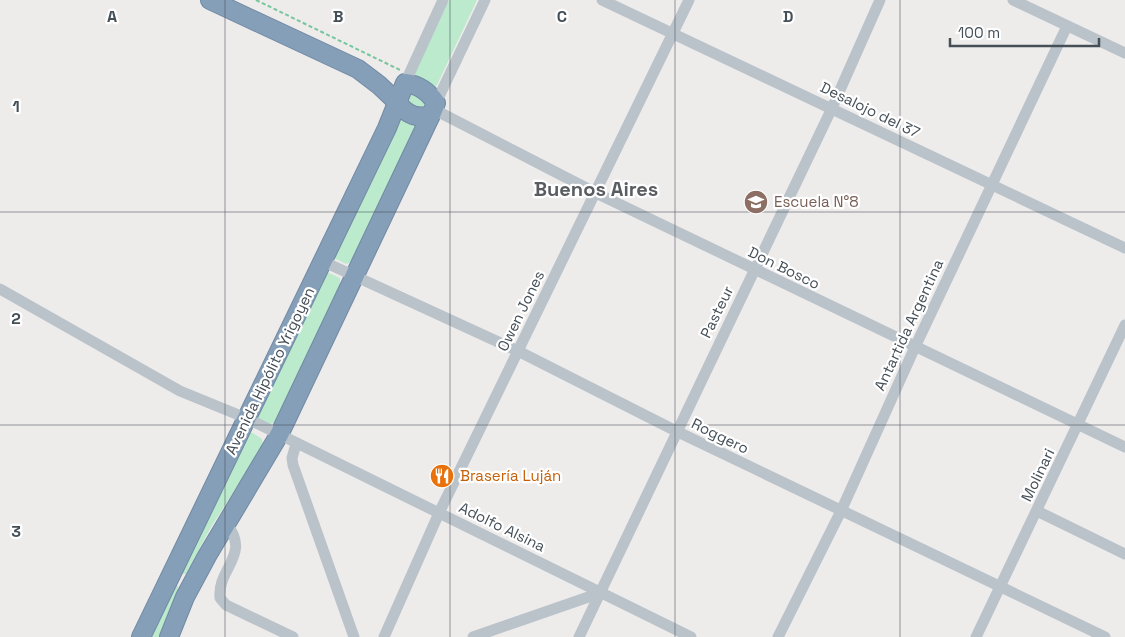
<svg xmlns="http://www.w3.org/2000/svg" width="1125" height="637" font-family="'Space Grotesk',sans-serif">
  <style>
    .green { fill: #bbeacd }
    .lines { fill: none; stroke-linecap: round; stroke-linejoin: round }
    .highway-casing { stroke: #718aa4; stroke-width: 20 }
    .path { stroke: #76c69d; stroke-width: 2; stroke-dasharray: 4 2.5; stroke-linecap: butt }
    .minor { stroke: #bac3ca; stroke-width: 11 }
    .highway { stroke: #869fb8; stroke-width: 18 }
    .grid { fill: none; stroke: #454f57; stroke-width: 1; stroke-opacity: 0.55 }
    .labels { text-anchor: middle; stroke-width: 4.5; stroke-linejoin: round; paint-order: stroke }
    .street-label { font-size: 15px; fill: #454f57; stroke: #fff }
    .education-label { font-size: 15px; fill: #785e54; stroke: #fff; text-anchor: start }
    .food-label { font-size: 15px; fill: #c56008; stroke: #fff; text-anchor: start }
    .district-label { font-size: 20px; font-weight: bold; fill: #595c60; stroke: #fff }
    .grid-label { font-size: 16px; text-anchor: middle; font-weight: bold; fill: #454f57; stroke: #fff; stroke-width: 4.5; stroke-linejoin: round; paint-order: stroke }
  </style>
  <rect width="100%" height="100%" fill="#eeebeb"/>
  <g class="green">
    <path d="M 449,0 L 477,0 L 436,87 L 413,76 Z"/>
    <path d="M 407,94 L 413,94 L 425,101 L 425,109 L 420,110 L 405,101 Z"/>
    <path d="M 396,115 L 416,122 L 417,128 L 352,262 L 346,264 L 334,258 L 333,251 Z"/>
    <path d="M 327,272 L 340,278 L 340,286 L 276,422 L 270,424 L 257,418 L 255,411 Z"/>
    <path d="M 245,433 L 253,433 L 262,439 L 263,446 L 211,527 L 186,574 L 181,574 L 180,569 Z"/>
    <path d="M 175,585 L 178,586 L 178,591 L 159,637 L 148,637 Z"/>
  </g>
  <g class="lines">
    <g class="highway-casing">
      <g id="highway">
        <path d="M 210,0 L 358,69 L 379,85 L 398,103"/>
        <path d="M 398,104 C 408,115 417,119 431,115"/>
        <path d="M 141,637 L 387,128 L 405,83 C 419,85 428,91 436,103 L 431,115 L 279,435 L 207,556 L 185,597 L 169,637"/>
      </g>
    </g>
    <path class="path" d="M 256,0 L 400,70"/>
    <g class="minor">
      <path d="M 602,0 L 1125,248"/>
      <path d="M 1013,0 L 1125,53"/>
      <path d="M 405,83 L 443,0"/>
      <path d="M 436,103 L 485,0"/>
      <path d="M 433,109 L 596,193 L 1125,447"/>
      <path d="M 322,261 L 518,351 L 676,431 L 1105,637"/>
      <path d="M 0,289 L 180,391 L 246,418 L 691,637"/>
      <path d="M 296,444 L 292,458 L 293,465 L 354,637"/>
      <path d="M 1037,511 L 1125,554"/>
      <path d="M 226,523 C 252,555 217,568 220,598 L 226,605 L 293,637"/>
      <path d="M 384,637 L 439,513 L 689,0"/>
      <path d="M 473,637 L 600,593"/>
      <path d="M 579,637 L 832,108 L 880,0"/>
      <path d="M 778,637 L 841,511 L 915,347 L 1067,26"/>
      <path d="M 976,637 L 1125,325"/>
    </g>
    <use href="#highway" class="highway"/>
  </g>
  <path class="grid" d="M 225,0 L 225,637M 450,0 L 450,637M 675,0 L 675,637M 900,0 L 900,637M 0,212 L 1125,212M 0,425 L 1125,425"/>
  <defs>
    <g id="school-disc" transform="scale(1.25)"><circle r="9.5" fill="#8d6e63" stroke="#fff"/><path d="M0-5L7-2L0 1L-7-2ZM-4 1L0 2.5L4 1V4Q0 6-4 4Z" fill="#fff"/></g>
    <g id="restaurant-disc" transform="scale(1.25)"><circle r="9.5" fill="#e8710a" stroke="#fff"/><path d="M-5-6h1v4h1v-4h1v4h1v-4h1v5L-1.5 .5V6h-2V.5L-5-1ZM5-6V6H3V1.5H1.5Q1.5-4 5-6Z" fill="#fff"/></g>
  </defs>
  <g fill-rule="evenodd">
    <use href="#school-disc" x="756" y="202"/>
    <use href="#restaurant-disc" x="442" y="476"/>
  </g>
  <g class="labels">
    <g class="street-label">
      <text transform="translate(870 110) rotate(26)" y="5">Desalojo del 37</text>
      <text transform="translate(784 268) rotate(26)" y="5">Don Bosco</text>
      <text transform="translate(521 311) rotate(-64)" y="5">Owen Jones</text>
      <text transform="translate(717 312) rotate(-64)" y="5">Pasteur</text>
      <text transform="translate(909 325) rotate(-65)" y="5">Antartida Argentina</text>
      <text transform="translate(270 371) rotate(-64)" y="5">Avenida Hipólito Yrigoyen</text>
      <text transform="translate(720 436) rotate(26)" y="5">Roggero</text>
      <text transform="translate(1038 475) rotate(-64)" y="5">Molinari</text>
      <text transform="translate(502 527) rotate(26)" y="5">Adolfo Alsina</text>
    </g>
    <g class="education-label">
      <text x="774" y="207">Escuela N°8</text>
    </g>
    <g class="food-label">
      <text x="460" y="481">Brasería Luján</text>
    </g>
    <g class="district-label">
      <text x="596" y="196">Buenos Aires</text>
    </g>
  </g>
  <g class="grid-label">
    <text x="112" y="22">A</text>
    <text x="338" y="22">B</text>
    <text x="562" y="22">C</text>
    <text x="788" y="22">D</text>
    <text x="16" y="112">1</text>
    <text x="16" y="324">2</text>
    <text x="16" y="537">3</text>
  </g>
  <path d="M950 38v8h149v-8" fill="none" stroke="#454f57" stroke-width="2.5"/>
  <text x="958" y="38" font-size="15" fill="#454f57" stroke="#ffffff" stroke-width="4" paint-order="stroke">100 m</text>
</svg>
